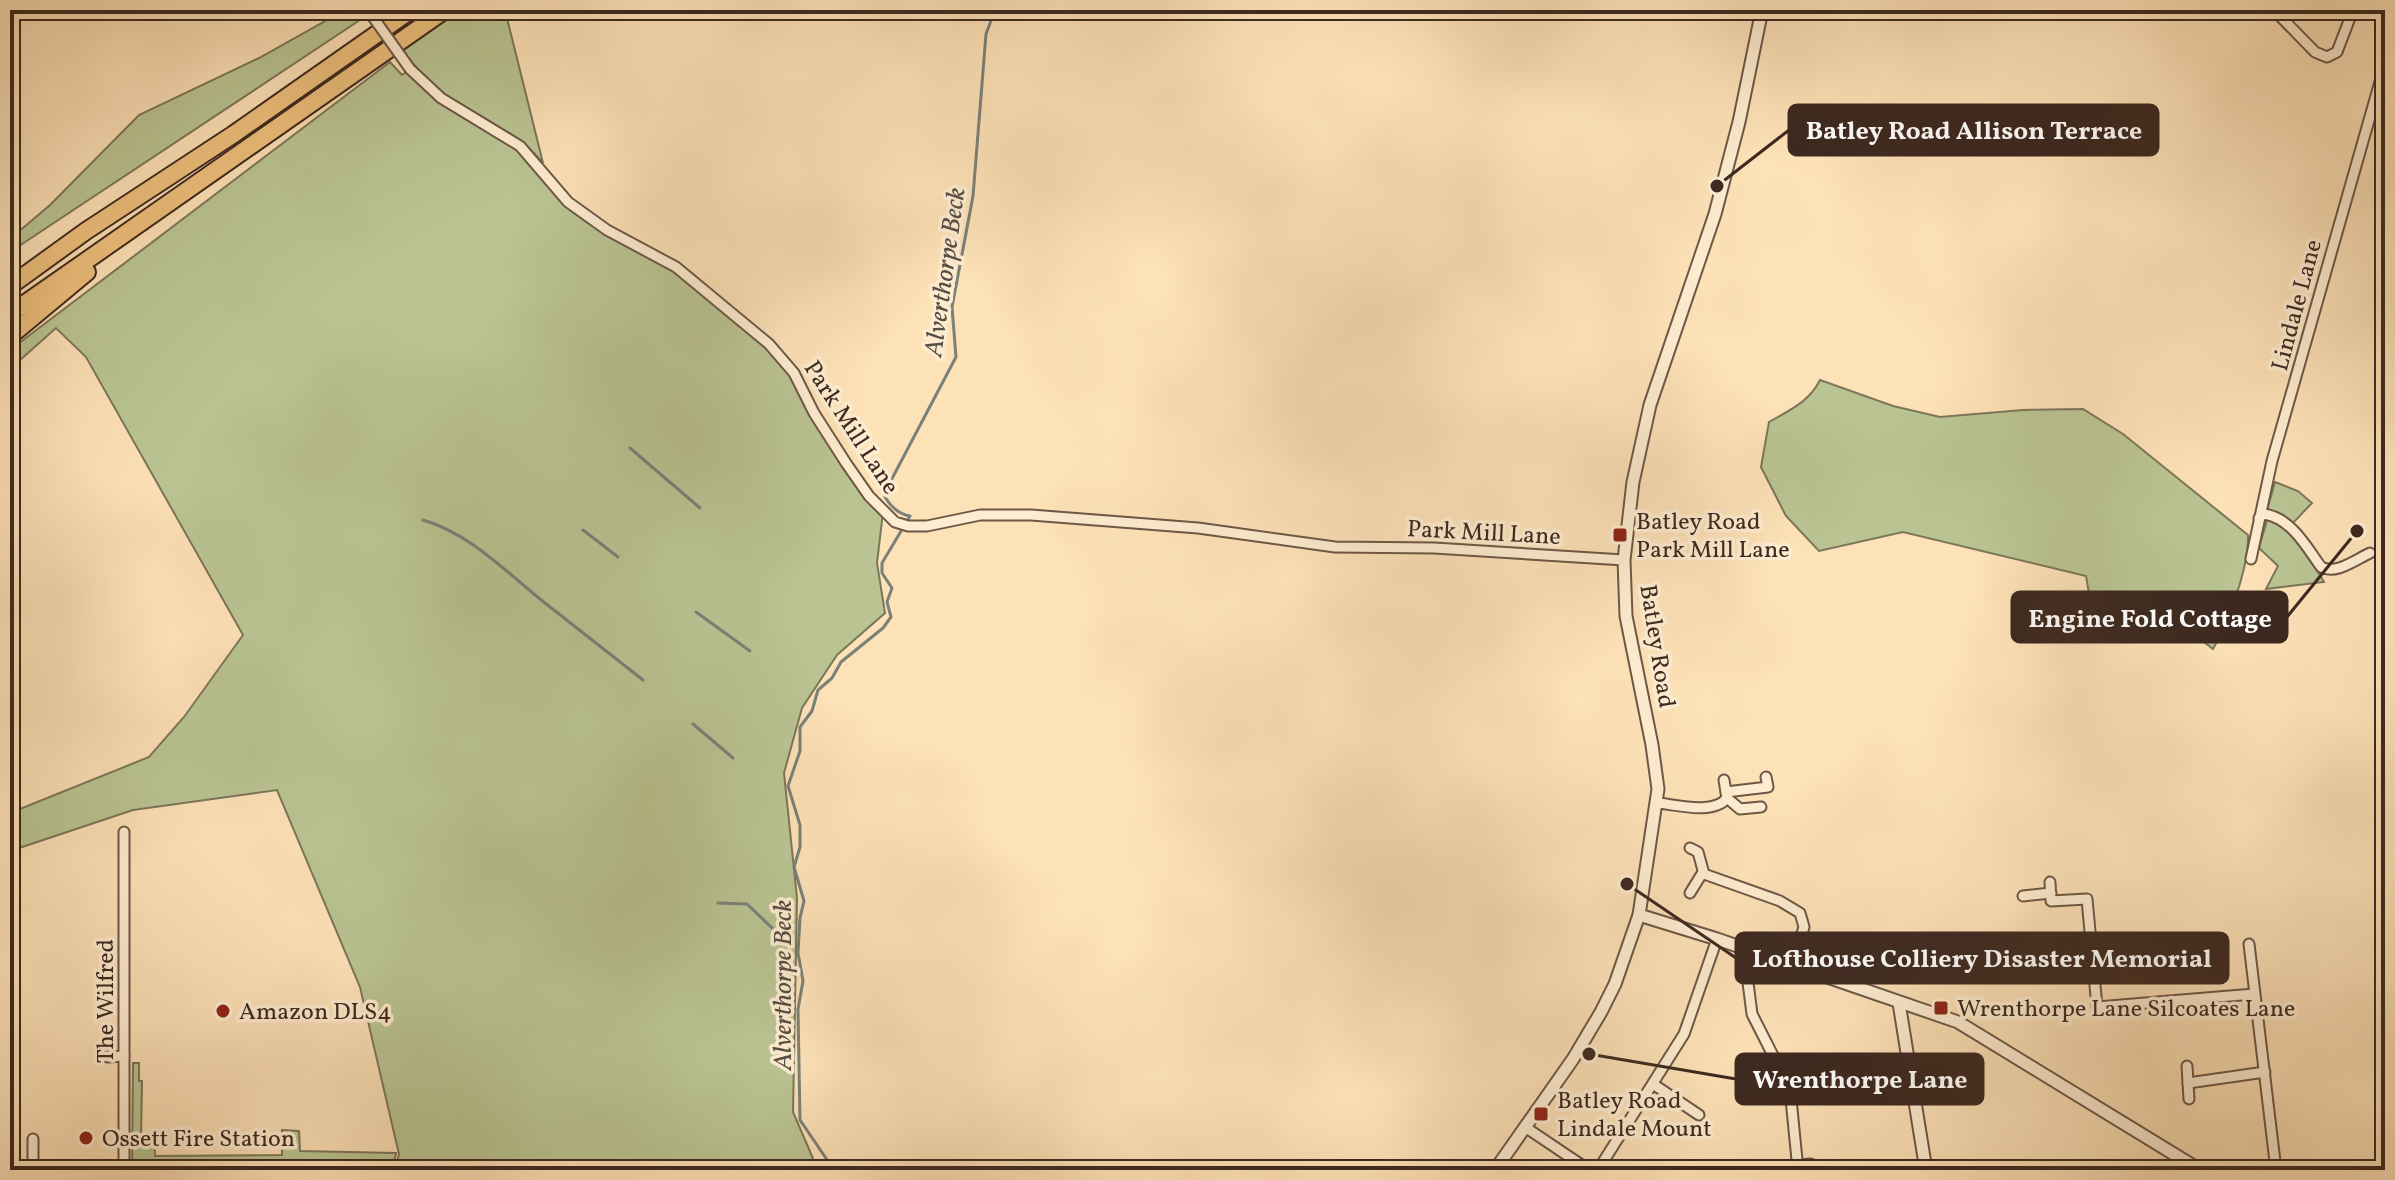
<svg xmlns="http://www.w3.org/2000/svg" width="2395" height="1180" font-family="Vollkorn,serif">
  <style>
    .green { fill: #bac493; stroke: #7c765a; stroke-width: 2 }
    .lines { fill: none; stroke-linecap: round; stroke-linejoin: round }
    .stream { stroke: #798179; stroke-width: 3 }
    .minor-casing { stroke: #6d5746; stroke-width: 13 }
    .tertiary-casing { stroke: #6d5746; stroke-width: 15 }
    .motorway-casing { stroke: #3d2920; stroke-width: 20 }
    .minor { stroke: #feecd0; stroke-width: 9 }
    .tertiary { stroke: #feecd0; stroke-width: 11 }
    .motorway { stroke: #eec07c; stroke-width: 16 }
    .minor-bridge-casing { stroke: #6d5746; stroke-width: 13; stroke-linecap: butt }
    .minor-bridge { stroke: #feecd0; stroke-width: 9 }
    .poi-dot { fill: #8f2418; stroke: #feecd0; stroke-width: 3 }
    .labels { text-anchor: middle; stroke-width: 7; stroke-linejoin: round; paint-order: stroke }
    .street-label { font-size: 24px; fill: #3d2920; stroke: #feecd0 }
    .poi-label { font-size: 24px; fill: #3d2920; stroke: #feecd0; text-anchor: start }
    .water-label { font-size: 26px; font-style: italic; fill: #564e45; stroke: #feecd0 }
    .leader { fill: none; stroke: #3d2920; stroke-width: 3 }
    .callout-dot { fill: #3d2920; stroke: #feecd0; stroke-width: 3 }
    .callout { fill: #3d2920; stroke: #3d2920; stroke-width: 3 }
    .callout-label { font-size: 26px; text-anchor: middle; font-weight: bold; fill: #fff }
  </style>
  <rect width="100%" height="100%" fill="#fde1b7"/>
  <filter id="stains"><feTurbulence type="fractalNoise" baseFrequency=".0025" numOctaves="4"/><feColorMatrix values="0 0 0 0 .2 0 0 0 0 .09 0 0 0 0 .02 0 0 0 .5 -.17"/></filter>
  <radialGradient id="worn" r=".72"><stop offset=".6" stop-color="#630" stop-opacity="0"/><stop offset="1" stop-color="#630" stop-opacity=".3"/></radialGradient>
  <g class="green">
    <path d="M 345,10 L 349,10 L 360,20 L 10,252 L 10,239 L 50,205 L 139,115 L 259,58 Z"/>
    <path d="M 457,10 L 505,10 L 543,163 C 522,138 504,131 477,116 C 446,99 422,78 402,49 Z"/>
    <path d="M 390,62 L 402,75 L 410,69 L 425,85 L 506,136 L 568,202 L 653,254 L 769,344 L 883,512 L 877,563 L 885,613 L 837,655 L 802,708 L 784,773 L 797,898 L 793,1112 L 818,1170 L 395,1170 L 399,1154 L 360,987 L 277,790 L 133,810 L 10,851 L 10,813 L 149,757 L 184,717 L 243,635 L 86,357 L 56,328 L 10,369 L 10,350 Z"/>
    <path d="M 1820,380 L 1893,406 L 1940,417 L 2023,410 L 2083,409 L 2123,434 L 2248,535 C 2249,567 2229,621 2213,649 L 2183,626 L 2097,639 L 2086,576 L 1903,532 L 1819,551 L 1786,516 L 1761,467 L 1769,422 C 1790,410 1809,402 1820,380 Z"/>
    <path d="M 2275,482 L 2298,491 L 2312,503 L 2293,523 L 2283,515 L 2267,510 Z"/>
    <path d="M 2267,520 L 2280,523 L 2298,540 L 2324,582 L 2266,589 L 2278,566 L 2259,548 Z"/>
    <path d="M 133,1063 L 139,1063 L 139,1081 L 142,1081 L 141,1138 L 154,1138 L 155,1156 L 282,1155 L 282,1130 L 299,1131 L 300,1151 L 396,1153 L 393,1170 L 132,1170 Z"/>
  </g>
  <g class="lines">
    <g class="stream">
      <path d="M 630,448 L 700,508"/>
      <path d="M 423,520 C 471,534 507,573 545,603 C 578,629 610,654 643,680"/>
      <path d="M 583,530 L 618,557"/>
      <path d="M 696,612 L 750,651"/>
      <path d="M 693,724 L 733,758"/>
      <path d="M 718,903 L 747,904 L 791,946"/>
      <path d="M 834,1170 L 800,1120 L 798,1009 L 803,981 L 798,953 L 800,918 L 804,901 L 794,867 L 800,847 L 800,825 L 788,786 L 800,751 L 800,727 L 812,711 L 818,690 L 832,678 L 841,662 L 883,628 L 891,617 L 887,602 L 892,588 L 882,573 L 882,563 L 910,516 C 898,514 891,507 885,497 L 886,490 L 956,357 L 952,307 L 973,196 L 986,34 L 995,10"/>
    </g>
    <g class="minor-casing">
      <g id="minor">
        <path d="M 2274,10 L 2315,52 L 2327,57 L 2337,52 L 2353,10"/>
        <path d="M 2379,10 L 2385,13"/>
        <path d="M 410,69 L 441,98 L 520,146 L 568,202 L 607,230 L 676,267 L 769,344 L 794,373 L 814,413 L 846,463 L 869,496 L 895,522 L 908,526 L 927,526 L 980,515 L 1031,515 L 1198,528 L 1335,547 L 1434,548 L 1624,560"/>
        <path d="M 2259,518 L 2264,514 C 2291,518 2306,546 2321,567 C 2336,575 2355,560 2370,553"/>
        <path d="M 2251,559 L 2272,461 L 2385,64"/>
        <path d="M 1726,792 L 1768,787 L 1766,777"/>
        <path d="M 1727,798 L 1740,809 L 1761,807"/>
        <path d="M 1658,803 C 1677,805 1714,815 1727,798 L 1724,780"/>
        <path d="M 1690,848 L 1698,852 L 1704,874 L 1780,901 L 1800,913 L 1804,927 L 1792,966"/>
        <path d="M 2050,882 L 2051,901 L 2087,899 L 2097,1007 L 2254,994"/>
        <path d="M 1690,893 L 1703,872"/>
        <path d="M 2023,896 L 2051,893"/>
        <path d="M 2249,944 L 2276,1170"/>
        <path d="M 1748,950 L 1745,959 L 1752,1014 L 1790,1089 L 1798,1170"/>
        <path d="M 2079,967 L 2093,966"/>
        <path d="M 107,1057 L 124,1056"/>
        <path d="M 2187,1066 L 2189,1099"/>
        <path d="M 2188,1083 L 2265,1072"/>
        <path d="M 1653,1084 L 1699,1115"/>
        <path d="M 1525,1127 L 1589,1170"/>
        <path d="M 33,1139 L 33,1170"/>
        <path d="M 1797,1165 L 1811,1164"/>
        <path d="M 124,1170 L 124,832"/>
        <path d="M 1598,1170 L 1684,1034 L 1717,939"/>
      </g>
    </g>
    <g class="tertiary-casing">
      <g id="tertiary">
        <path d="M 1639,915 L 1717,939 L 1958,1022 L 2200,1170"/>
        <path d="M 1899,1003 L 1926,1170"/>
        <path d="M 1495,1170 L 1573,1059 L 1601,1012 L 1615,984 L 1639,915 L 1658,789 L 1652,745 L 1626,616 L 1624,560 L 1633,482 L 1650,405 L 1715,214 L 1739,122 L 1762,10"/>
      </g>
    </g>
    <g class="motorway-casing">
      <g id="motorway">
        <path d="M 10,286 L 86,231 L 234,134 L 411,10"/>
        <path d="M 10,314 L 445,10"/>
        <path d="M 10,336 L 87,272"/>
      </g>
    </g>
    <use href="#minor" class="minor"/>
    <use href="#tertiary" class="tertiary"/>
    <use href="#motorway" class="motorway"/>
    <g class="minor-bridge-casing">
      <path id="minor-bridge" d="M 368,10 L 410,69"/>
    </g>
    <use href="#minor-bridge" class="minor-bridge"/>
  </g>
  <g class="poi-dot">
    <rect x="1612" y="527" width="16" height="16" rx="4"/>
    <rect x="1933" y="1000" width="16" height="16" rx="4"/>
    <circle cx="223" cy="1011" r="8"/>
    <rect x="1533" y="1106" width="16" height="16" rx="4"/>
    <circle cx="86" cy="1138" r="8"/>
  </g>
  <g class="labels">
    <g class="street-label">
      <text transform="translate(2296 305) rotate(-75)" y="8">Lindale Lane</text>
      <text transform="translate(852 427) rotate(57)" y="8">Park Mill Lane</text>
      <text transform="translate(1484 532) rotate(3)" y="8">Park Mill Lane</text>
      <text transform="translate(1658 646) rotate(81)" y="8">Batley Road</text>
      <text transform="translate(105 1001) rotate(-90)" y="8">The Wilfred</text>
    </g>
    <g class="poi-label">
      <text x="1636" y="529">Batley Road<tspan x="1636" dy="28">Park Mill Lane</tspan></text>
      <text x="1957" y="1016">Wrenthorpe Lane Silcoates Lane</text>
      <text x="239" y="1019">Amazon DLS4</text>
      <text x="1557" y="1108">Batley Road<tspan x="1557" dy="28">Lindale Mount</tspan></text>
      <text x="102" y="1146">Ossett Fire Station</text>
    </g>
    <g class="water-label">
      <text transform="translate(944 272) rotate(-82)" y="9">Alverthorpe Beck</text>
      <text transform="translate(782 985) rotate(-90)" y="9">Alverthorpe Beck</text>
    </g>
  </g>
  <path class="leader" d="M1717 186L1789 130M2357 531L2287 617M1627 884L1736 958M1589 1054L1736 1079"/>
  <g class="callout-dot">
    <circle cx="1717" cy="186" r="8"/>
    <circle cx="2357" cy="531" r="8"/>
    <circle cx="1627" cy="884" r="8"/>
    <circle cx="1589" cy="1054" r="8"/>
  </g>
  <g class="callout">
    <rect x="1789" y="105" width="369" height="50" rx="8"/>
    <rect x="2012" y="592" width="275" height="50" rx="8"/>
    <rect x="1736" y="933" width="492" height="50" rx="8"/>
    <rect x="1736" y="1054" width="247" height="50" rx="8"/>
  </g>
  <g class="callout-label">
    <text x="1974" y="139">Batley Road Allison Terrace</text>
    <text x="2150" y="627">Engine Fold Cottage</text>
    <text x="1982" y="967">Lofthouse Colliery Disaster Memorial</text>
    <text x="1860" y="1088">Wrenthorpe Lane</text>
  </g>
  <rect width="2395" height="1180" fill="none" stroke="#fde1b7" stroke-width="40"/>
  <rect x="12" y="12" width="2371" height="1156" fill="none" stroke="#3d2920" stroke-width="4"/>
  <rect x="20" y="20" width="2355" height="1140" fill="none" stroke="#3d2920" stroke-width="2"/>
  <rect width="100%" height="100%" filter="url(#stains)"/>
  <rect width="100%" height="100%" fill="url(#worn)"/>
</svg>
